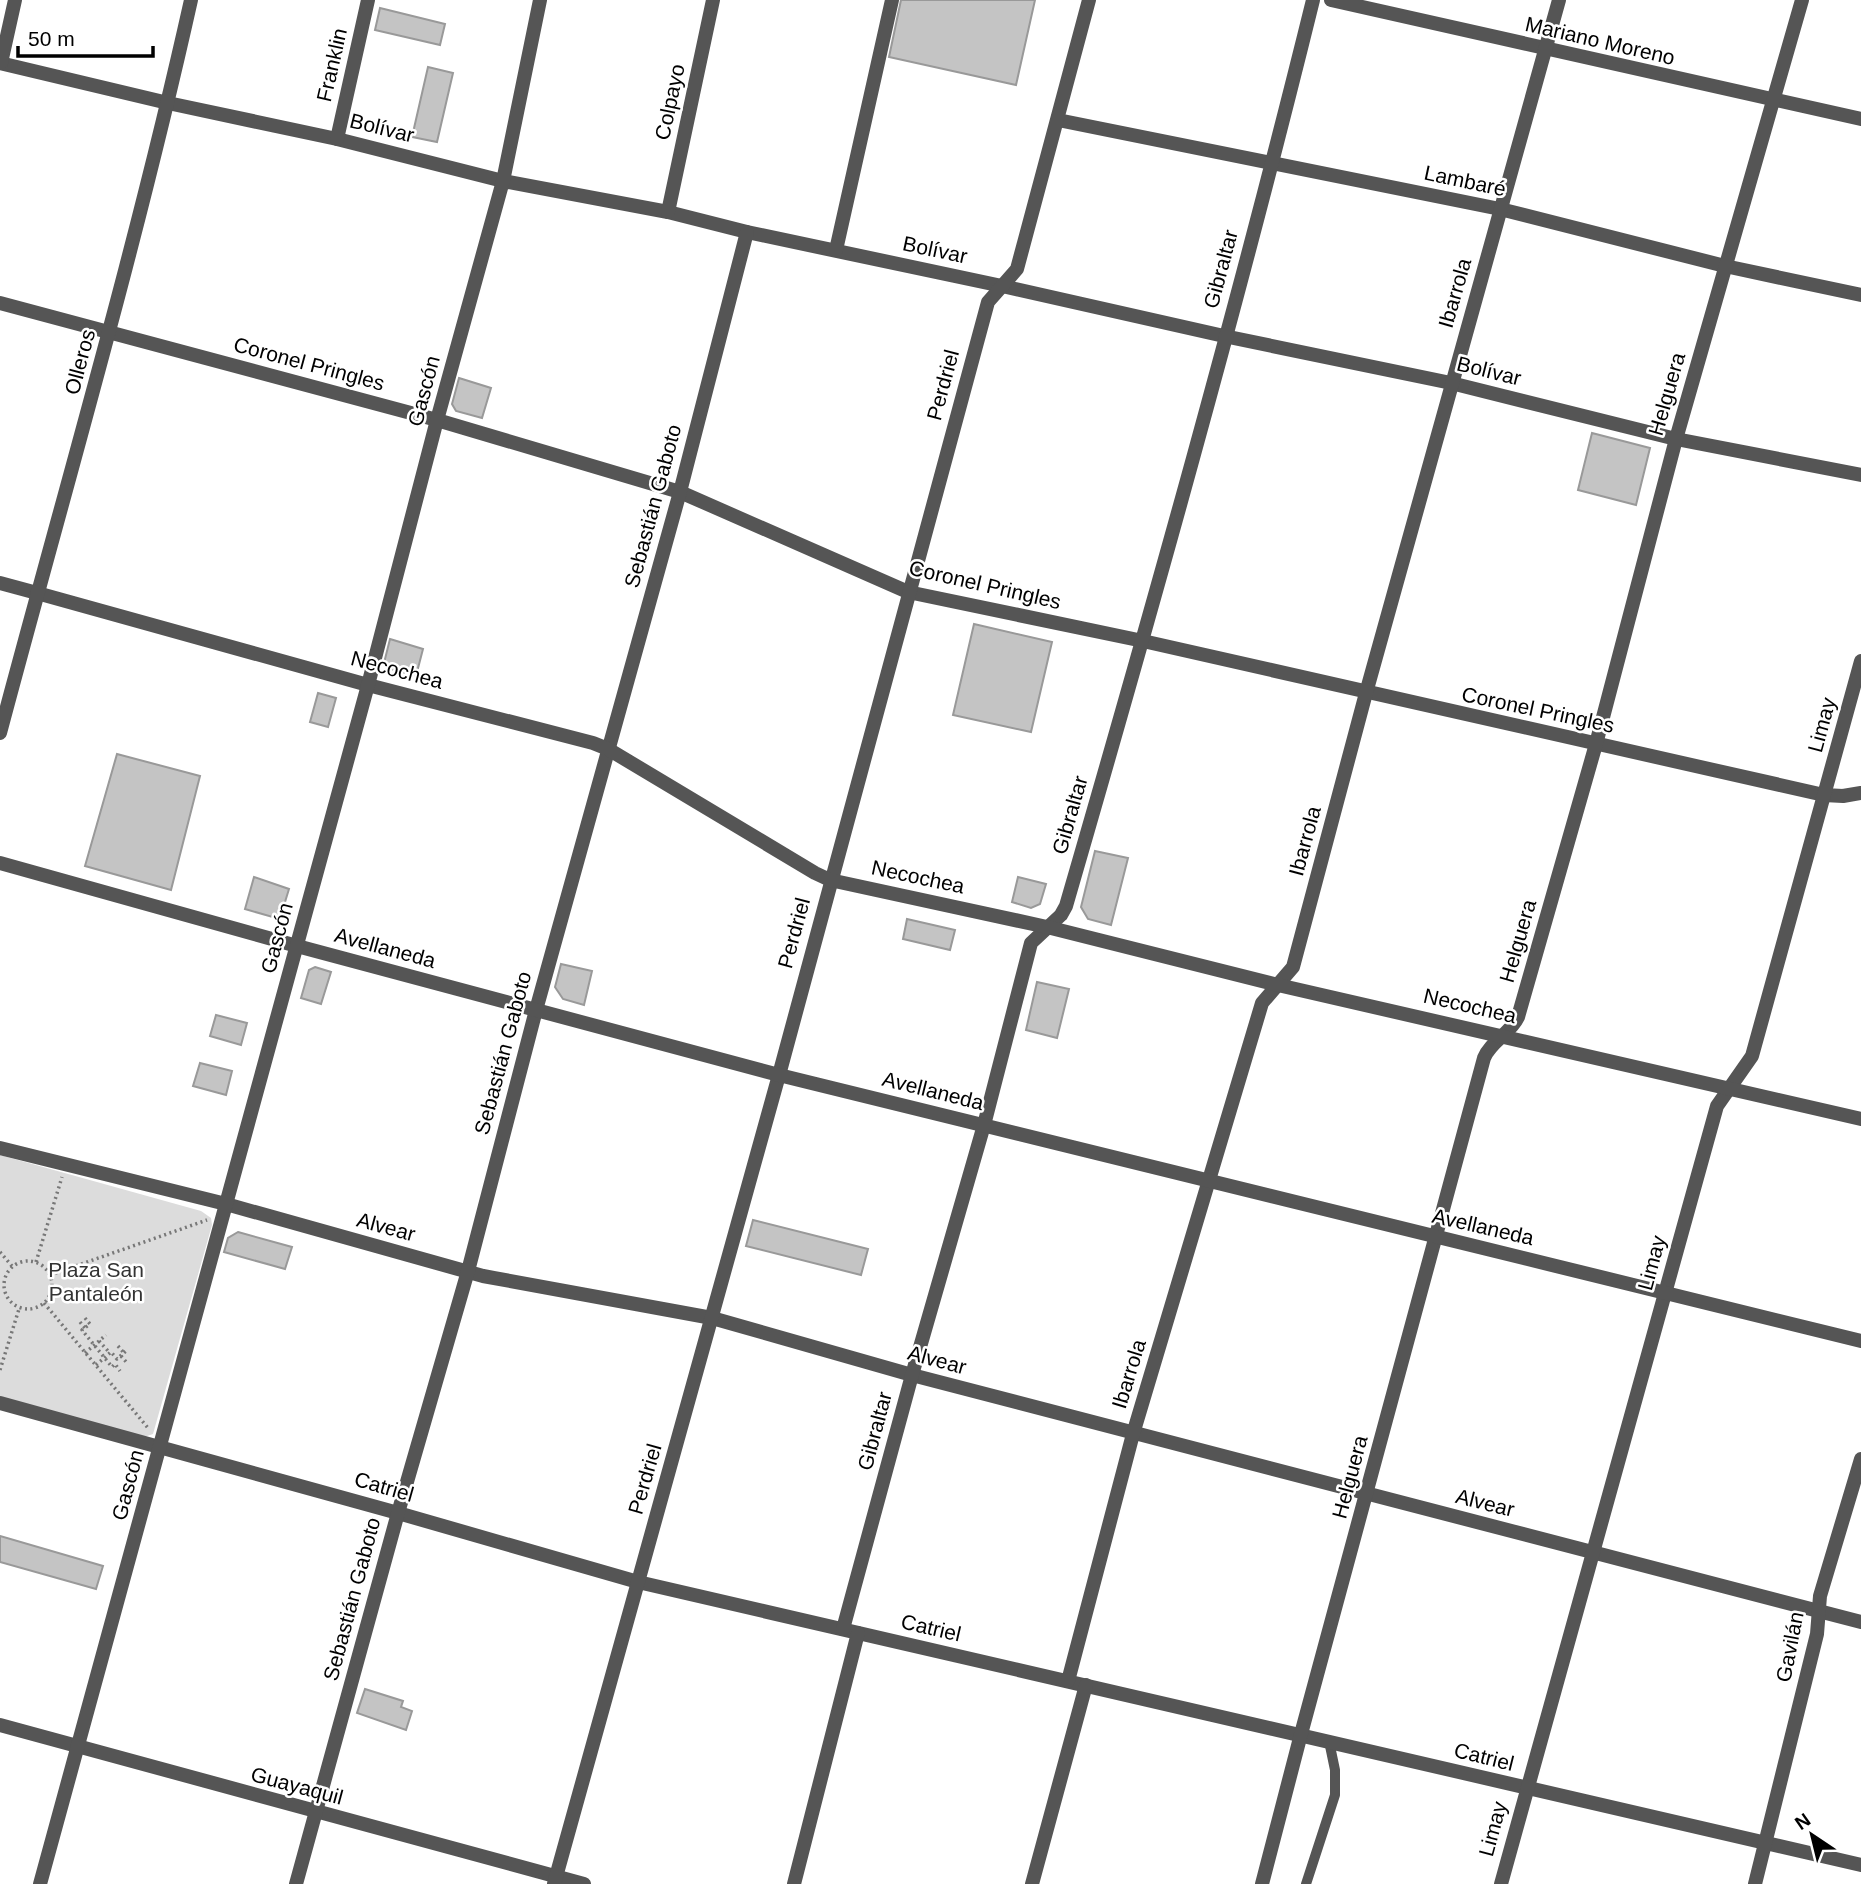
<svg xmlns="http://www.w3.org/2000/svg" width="1861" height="1884" font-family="Helvetica,sans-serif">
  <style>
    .green { fill: #dcdcdc }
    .building { fill: #c4c4c4; stroke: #999; stroke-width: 2 }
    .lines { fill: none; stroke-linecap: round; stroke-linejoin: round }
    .path { stroke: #777; stroke-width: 3.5; stroke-dasharray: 2 3.5; stroke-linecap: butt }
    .service { stroke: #555; stroke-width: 10 }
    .minor { stroke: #555; stroke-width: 14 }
    .tertiary { stroke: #555; stroke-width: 14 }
    .labels { text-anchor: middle; stroke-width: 5; stroke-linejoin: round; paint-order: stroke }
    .street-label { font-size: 21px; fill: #000; stroke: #fff }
    .park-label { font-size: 21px; fill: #333; stroke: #fff }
  </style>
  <rect width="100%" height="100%" fill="#fff"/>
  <path class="green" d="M 0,1155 L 201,1211 L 211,1218 L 212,1225 L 153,1434 L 144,1437 L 0,1397 Z"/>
  <g class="building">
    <path d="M 901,0 L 1035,0 L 1016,85 L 889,57 Z"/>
    <path d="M 380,8 L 445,24 L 440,45 L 375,30 Z"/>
    <path d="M 428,67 L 453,73 L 437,142 L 412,137 Z"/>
    <path d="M 459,378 L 491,388 L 482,418 L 456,411 L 452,404 Z"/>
    <path d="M 1592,433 L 1650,448 L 1636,505 L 1578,490 Z"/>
    <path d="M 974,624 L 1052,642 L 1031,732 L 953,715 Z"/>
    <path d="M 390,639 L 423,649 L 416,676 L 387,668 L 384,663 Z"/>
    <path d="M 318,693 L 336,698 L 328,727 L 310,722 Z"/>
    <path d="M 117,754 L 200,776 L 171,890 L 85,866 Z"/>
    <path d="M 1095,851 L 1128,858 L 1111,925 L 1088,919 L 1081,907 Z"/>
    <path d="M 254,877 L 289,889 L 281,915 L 276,918 L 245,909 Z"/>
    <path d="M 1018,877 L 1046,884 L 1040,904 L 1031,908 L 1012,902 Z"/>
    <path d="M 907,919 L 955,930 L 950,950 L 903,939 Z"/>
    <path d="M 561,964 L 592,971 L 584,1005 L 563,999 L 555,987 Z"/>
    <path d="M 315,967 L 331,972 L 321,1004 L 301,998 L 309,970 Z"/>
    <path d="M 1037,982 L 1069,989 L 1057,1038 L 1026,1030 Z"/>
    <path d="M 216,1015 L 247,1023 L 241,1045 L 210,1036 Z"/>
    <path d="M 200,1063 L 232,1071 L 226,1095 L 193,1086 Z"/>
    <path d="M 753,1220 L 868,1249 L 861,1275 L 746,1246 Z"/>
    <path d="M 238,1232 L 292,1247 L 285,1269 L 224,1252 L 228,1238 Z"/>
    <path d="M 0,1536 L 103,1566 L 96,1589 L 0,1562 Z"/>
    <path d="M 365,1689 L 403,1701 L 401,1707 L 412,1711 L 406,1730 L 357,1713 Z"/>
  </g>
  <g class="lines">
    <g class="path">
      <path d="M 0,1252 L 12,1266"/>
      <circle cx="28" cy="1285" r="24"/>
      <path d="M 36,1262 L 62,1177"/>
      <path d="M 50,1275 L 207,1220"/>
      <path d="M 44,1303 L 148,1428"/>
      <path d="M 85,1318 L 90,1324 L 82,1330 L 112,1367 L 115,1364 L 120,1371"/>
      <path d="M 80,1322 L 85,1328"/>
      <path d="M 99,1341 L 109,1352"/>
      <path d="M 118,1346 L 124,1353"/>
      <path d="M 85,1353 L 106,1335"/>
      <path d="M 121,1356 L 128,1364"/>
      <path d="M 96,1365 L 111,1352 L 117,1359 L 127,1350"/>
      <path d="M 0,1370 L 19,1309"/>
    </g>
    <path class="service" d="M 1306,1884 L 1335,1795 L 1335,1770 L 1329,1741"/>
    <g class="minor">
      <path d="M 1331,0 L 1861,119"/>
      <path d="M 0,63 L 168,103 L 337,139 L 503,181 L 668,212 L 747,232 L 1002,286 L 1224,336 L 1451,383 L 1676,439 L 1861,475"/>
      <path d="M 1,63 L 15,0"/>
      <path d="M 1058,120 L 1500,209 L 1725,266 L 1861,295"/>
      <path d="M 337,139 L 368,0"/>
      <path d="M 668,212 L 713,0"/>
      <path d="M 836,250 L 892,0"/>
      <path d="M 0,303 L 437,420 L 680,492 L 908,592 L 1143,641 L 1824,795 L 1843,796 L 1861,793"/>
      <path d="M 0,583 L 37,593"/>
      <path d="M 0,1148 L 226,1204 L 483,1276 L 712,1318 L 912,1375 L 1861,1622"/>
      <path d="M 0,1403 L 398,1513 L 638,1582 L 1861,1865"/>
      <path d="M 843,1629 L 912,1375 L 984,1125 L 1031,943 L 1061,915 L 1066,906 C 1153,606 1238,304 1313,0"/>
      <path d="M 1068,1681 L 1133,1434 L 1262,1003 L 1293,967 L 1366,693 L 1559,0"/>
      <path d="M 0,1725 L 584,1884"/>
      <path d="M 296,1884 L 398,1513 L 468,1271 L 536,1010 L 680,492 L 747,232"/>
      <path d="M 554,1884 L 779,1075 L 988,302 L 1017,269 L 1089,0"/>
      <path d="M 794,1884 L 858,1633"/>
      <path d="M 1032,1884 L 1086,1685"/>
      <path d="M 1262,1884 L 1301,1734 L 1484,1058 C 1491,1041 1510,1034 1518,1017 L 1596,744 L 1676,439 L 1802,0"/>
      <path d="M 1501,1884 L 1717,1106 L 1752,1056 L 1861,661"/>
      <path d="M 1755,1884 L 1817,1634 L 1820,1596 L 1861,1459"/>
    </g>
    <g class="tertiary">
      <path d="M 37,593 L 368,685 L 593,743 L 608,749 L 815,873 L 830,880 L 1047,927 L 1278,985 L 1861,1119"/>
      <path d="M 0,733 C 65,489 136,247 191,0"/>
      <path d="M 0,863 L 297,946 L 779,1075 L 1861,1341"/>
      <path d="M 40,1884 L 368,685 L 437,420 L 503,181 L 540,0"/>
    </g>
  </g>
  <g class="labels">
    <g class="street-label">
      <text transform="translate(1600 41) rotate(13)" y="7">Mariano Moreno</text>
      <text transform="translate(332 65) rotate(-77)" y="7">Franklin</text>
      <text transform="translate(670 102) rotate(-78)" y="7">Colpayo</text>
      <text transform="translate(382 128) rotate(14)" y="7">Bolívar</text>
      <text transform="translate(1465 181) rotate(12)" y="7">Lambaré</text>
      <text transform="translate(935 250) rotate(12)" y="7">Bolívar</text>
      <text transform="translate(1221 269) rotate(-75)" y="7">Gibraltar</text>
      <text transform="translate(1455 293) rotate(-74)" y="7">Ibarrola</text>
      <text transform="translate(80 362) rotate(-75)" y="7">Olleros</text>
      <text transform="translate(309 364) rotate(15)" y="7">Coronel Pringles</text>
      <text transform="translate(1489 371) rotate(14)" y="7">Bolívar</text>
      <text transform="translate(943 385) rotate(-75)" y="7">Perdriel</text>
      <text transform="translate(424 391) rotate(-75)" y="7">Gascón</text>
      <text transform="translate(1667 394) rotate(-74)" y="7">Helguera</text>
      <text transform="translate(653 506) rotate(-75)" y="7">Sebastián Gaboto</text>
      <text transform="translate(985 585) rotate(13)" y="7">Coronel Pringles</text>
      <text transform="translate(397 670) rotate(15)" y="7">Necochea</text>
      <text transform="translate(1538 710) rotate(12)" y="7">Coronel Pringles</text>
      <text transform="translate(1822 725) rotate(-75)" y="7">Limay</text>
      <text transform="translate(1070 815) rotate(-74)" y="7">Gibraltar</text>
      <text transform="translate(1305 841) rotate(-75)" y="7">Ibarrola</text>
      <text transform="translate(918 877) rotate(12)" y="7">Necochea</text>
      <text transform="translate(794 933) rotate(-75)" y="7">Perdriel</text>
      <text transform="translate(277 938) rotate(-75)" y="7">Gascón</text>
      <text transform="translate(1518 941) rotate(-74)" y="7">Helguera</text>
      <text transform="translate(385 948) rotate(15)" y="7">Avellaneda</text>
      <text transform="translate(1470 1006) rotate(13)" y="7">Necochea</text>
      <text transform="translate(503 1053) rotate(-75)" y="7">Sebastián Gaboto</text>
      <text transform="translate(933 1091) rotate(14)" y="7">Avellaneda</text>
      <text transform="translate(386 1227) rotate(15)" y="7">Alvear</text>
      <text transform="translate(1483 1227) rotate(13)" y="7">Avellaneda</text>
      <text transform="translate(1652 1263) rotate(-75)" y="7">Limay</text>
      <text transform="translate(937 1360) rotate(15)" y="7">Alvear</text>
      <text transform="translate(1129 1374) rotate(-73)" y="7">Ibarrola</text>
      <text transform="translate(875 1431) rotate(-75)" y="7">Gibraltar</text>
      <text transform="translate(1350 1477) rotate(-75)" y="7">Helguera</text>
      <text transform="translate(645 1479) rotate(-74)" y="7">Perdriel</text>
      <text transform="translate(128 1485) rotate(-75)" y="7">Gascón</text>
      <text transform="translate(384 1487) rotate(16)" y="7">Catriel</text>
      <text transform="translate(1485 1503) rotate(14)" y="7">Alvear</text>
      <text transform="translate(352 1599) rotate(-75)" y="7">Sebastián Gaboto</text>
      <text transform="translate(931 1628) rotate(13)" y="7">Catriel</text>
      <text transform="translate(1790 1647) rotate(-79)" y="7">Gavilán</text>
      <text transform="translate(1484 1757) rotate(14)" y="7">Catriel</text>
      <text transform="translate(297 1786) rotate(15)" y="7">Guayaquil</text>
      <text transform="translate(1493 1829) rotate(-75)" y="7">Limay</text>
    </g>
    <g class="park-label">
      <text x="96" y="1277">Plaza San<tspan x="96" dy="24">Pantaleón</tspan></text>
    </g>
  </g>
  <g transform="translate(1812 1835) rotate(325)" stroke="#ffffff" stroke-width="5" paint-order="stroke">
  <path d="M0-5L12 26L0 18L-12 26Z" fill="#000000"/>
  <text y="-10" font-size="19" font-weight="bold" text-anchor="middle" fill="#000000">N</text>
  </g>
  <path d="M18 46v10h135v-10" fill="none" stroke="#000000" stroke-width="3.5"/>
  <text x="28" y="46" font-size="21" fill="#000000" stroke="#ffffff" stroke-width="5" paint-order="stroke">50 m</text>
</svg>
